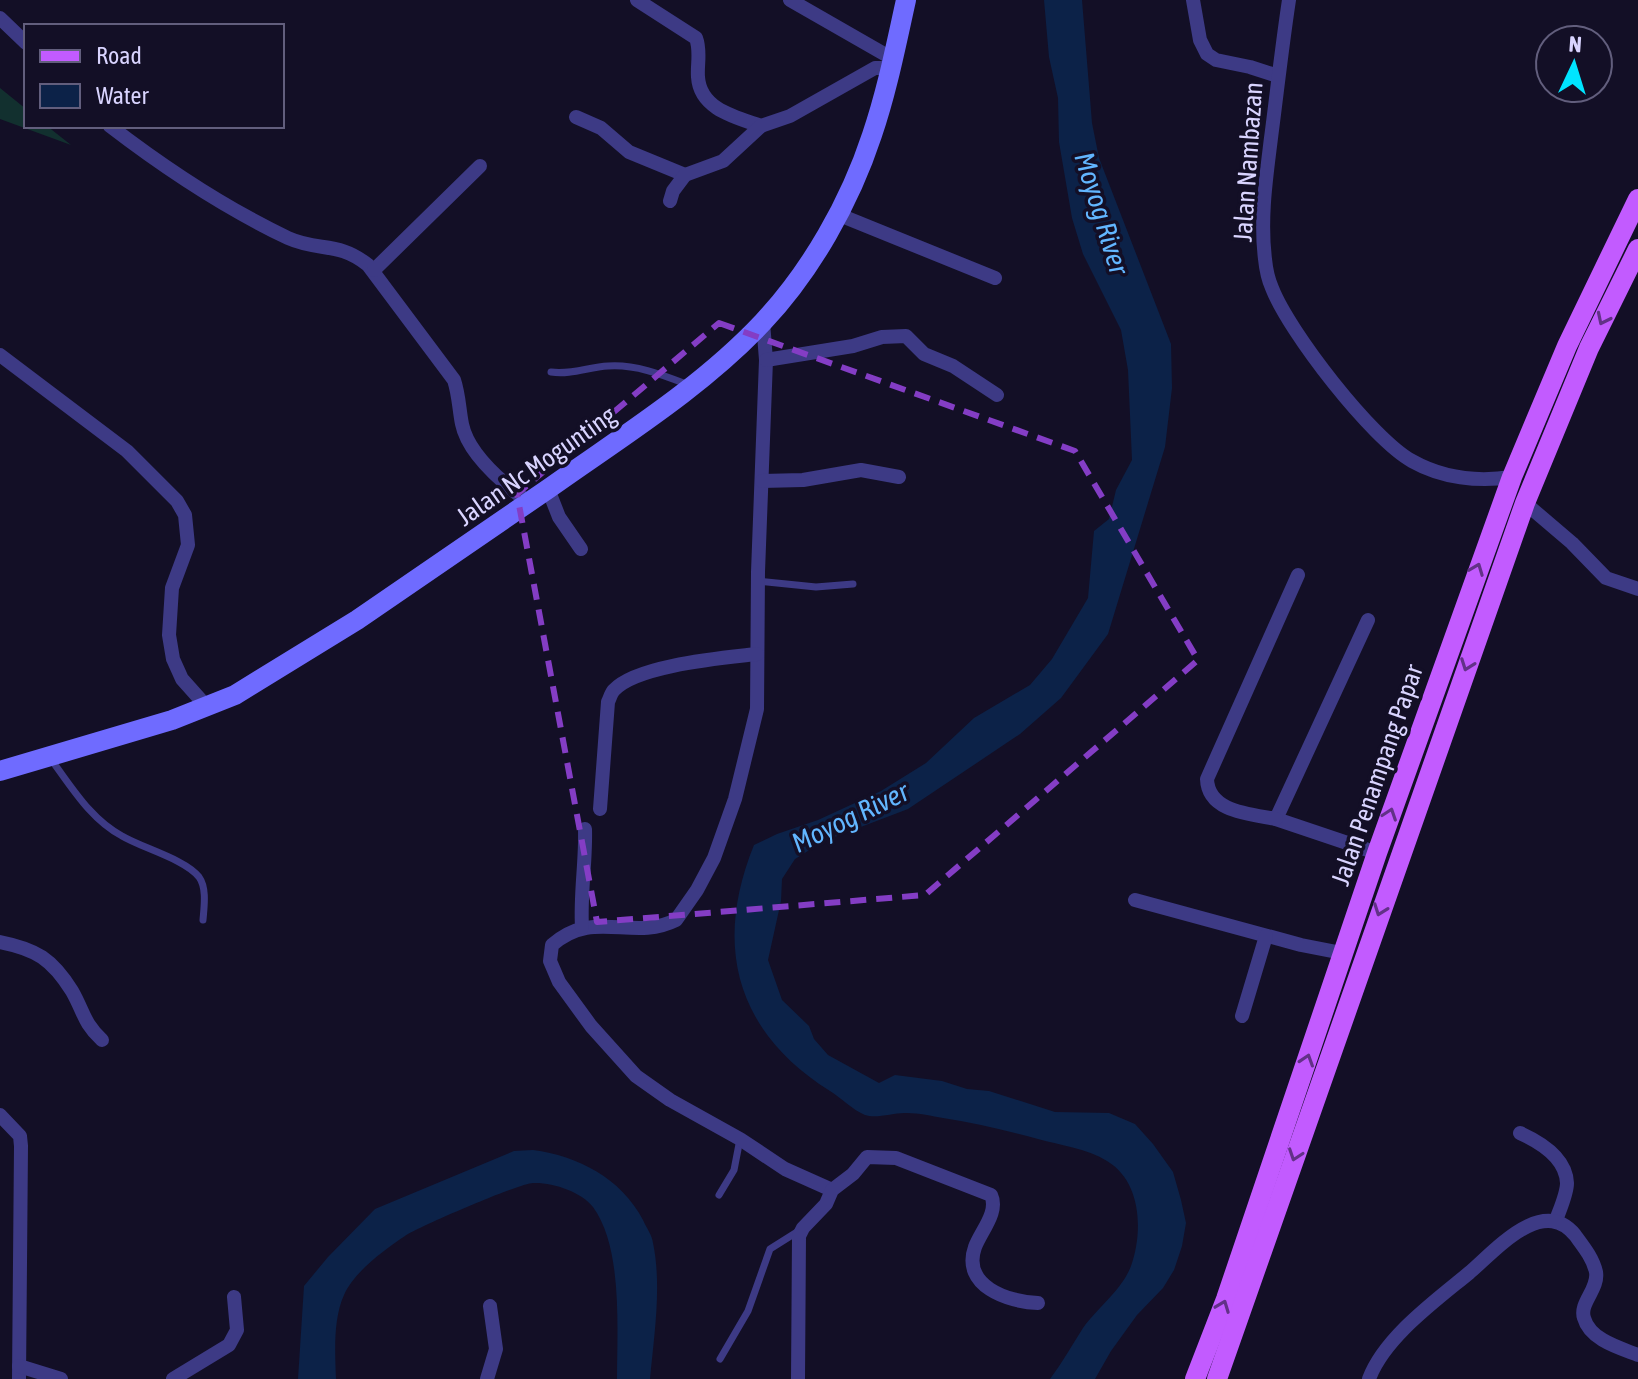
<svg xmlns="http://www.w3.org/2000/svg" width="1638" height="1379" font-family="'Asap Condensed',sans-serif">
  <style>
    .green { fill: #12302f }
    .water { fill: #0c2248 }
    .lines { fill: none; stroke-linecap: round; stroke-linejoin: round }
    .lane { stroke: #3d3a85; stroke-width: 7 }
    .street { stroke: #3d3a85; stroke-width: 14 }
    .secondary { stroke: #6f6bff; stroke-width: 20 }
    .primary { stroke: #c25bff; stroke-width: 20 }
    .oneway { stroke: #623188 }
    .marked { fill: none; stroke: #843dc5; stroke-width: 6; stroke-dasharray: 16 10; stroke-linejoin: round }
    .labels { text-anchor: middle; stroke-width: 7; stroke-linejoin: round; paint-order: stroke }
    .street-label { font-size: 26px; fill: #d9d4ff; stroke: #130f26 }
    .water-label { font-size: 28px; font-style: italic; fill: #62b6ff; stroke: #130f26 }
  </style>
  <rect width="100%" height="100%" fill="#130f26"/>
  <path class="green" d="M 0,88 L 26,109 L 26,126 L 47,126 L 71,145 L 0,119 Z"/>
  <g class="water">
    <path d="M 1044,0 L 1082,0 L 1092,123 L 1099,158 L 1171,344 L 1172,388 L 1165,447 L 1108,634 L 1061,698 L 1020,734 L 908,809 L 824,841 L 795,859 L 782,879 L 781,901 L 768,960 L 782,1000 L 809,1026 L 814,1039 L 828,1055 L 879,1083 L 895,1075 L 942,1081 L 967,1089 L 989,1091 L 1055,1112 L 1109,1113 L 1135,1124 L 1153,1144 L 1173,1172 L 1181,1200 L 1186,1223 L 1182,1246 L 1174,1270 L 1163,1288 L 1137,1315 L 1111,1351 L 1095,1379 L 1050,1379 C 1062,1363 1072,1345 1083,1328 C 1098,1307 1122,1290 1131,1266 C 1143,1232 1142,1182 1107,1161 C 1088,1149 1060,1145 1038,1139 C 1007,1131 976,1123 943,1118 C 932,1116 919,1113 907,1113 C 895,1112 877,1119 865,1115 C 853,1110 841,1098 830,1091 C 736,1032 713,946 754,845 L 777,834 L 818,820 L 881,791 L 926,763 L 974,718 L 1030,685 L 1052,659 L 1088,598 L 1094,531 L 1109,519 L 1116,490 L 1132,460 L 1128,370 L 1121,330 L 1083,254 L 1072,218 L 1059,142 L 1058,98 L 1049,57 Z"/>
    <path d="M 533,1150 C 578,1156 621,1178 643,1220 C 646,1227 652,1235 653,1243 C 662,1286 654,1336 650,1379 L 617,1379 C 617,1329 623,1248 593,1207 C 582,1192 552,1182 533,1183 C 520,1183 418,1227 405,1236 C 384,1250 354,1272 344,1295 C 333,1319 335,1353 336,1379 L 298,1379 L 304,1286 L 328,1257 L 375,1209 L 514,1151 Z"/>
  </g>
  <g class="lines">
    <g class="lane">
      <path d="M 551,372 C 571,375 589,367 608,366 C 636,364 663,375 689,385"/>
      <path d="M 758,581 L 816,587 L 853,584"/>
      <path d="M 50,758 C 71,786 90,819 122,836 C 142,848 185,859 199,877 C 207,888 204,907 203,920"/>
      <path d="M 719,1195 L 734,1170 L 740,1139"/>
      <path d="M 720,1359 L 748,1311 L 770,1249 L 797,1232"/>
    </g>
    <g class="street">
      <path d="M 637,0 L 696,38 C 701,51 697,64 698,77 C 700,109 735,117 761,126"/>
      <path d="M 790,0 L 893,59"/>
      <path d="M 1193,0 L 1200,40 L 1207,54 L 1216,60 L 1250,67 L 1278,76"/>
      <path d="M 1289,0 C 1282,46 1277,92 1271,138 C 1266,179 1260,218 1265,259 C 1266,269 1268,279 1272,288 C 1289,332 1372,439 1412,461 C 1442,478 1478,482 1512,477"/>
      <path d="M 0,18 L 26,43"/>
      <path d="M 576,117 L 601,128 L 629,152 L 685,175"/>
      <path d="M 110,126 C 166,169 225,208 288,238 C 319,252 338,241 368,265 L 454,380 C 459,395 459,409 462,424 C 468,454 504,484 527,501"/>
      <path d="M 670,201 L 673,191 L 685,175 L 723,161 L 761,126 L 790,116 L 875,68 L 891,68"/>
      <path d="M 837,214 L 995,278"/>
      <path d="M 374,270 L 480,166"/>
      <path d="M 763,322 L 766,360 L 758,572 L 757,709 L 735,799 L 714,858 L 697,890 L 676,920 C 632,942 594,908 552,945 L 550,961 L 559,982 L 591,1026 L 636,1076 L 670,1100 L 740,1139 L 785,1169 L 832,1190"/>
      <path d="M 0,355 L 127,451 L 177,501 L 185,515 L 188,545 L 172,588 L 169,635 L 173,659 L 182,679 L 207,707"/>
      <path d="M 766,360 L 853,346 L 882,337 L 906,336 L 924,354 L 953,366 L 997,395"/>
      <path d="M 762,481 L 803,480 L 861,470 L 899,477"/>
      <path d="M 548,489 L 559,517 L 581,549"/>
      <path d="M 1525,503 L 1572,543 L 1606,578 L 1638,589"/>
      <path d="M 1368,620 L 1276,819 L 1377,853"/>
      <path d="M 600,809 L 608,702 C 610,698 611,693 614,690 C 637,665 723,658 757,654"/>
      <path d="M 1276,819 C 1250,814 1208,812 1207,779 L 1298,575"/>
      <path d="M 1135,900 L 1301,945 L 1342,953"/>
      <path d="M 582,927 C 580,894 586,862 585,829"/>
      <path d="M 0,942 C 36,949 52,959 72,991 C 84,1012 83,1022 102,1040"/>
      <path d="M 1242,1016 L 1266,936"/>
      <path d="M 0,1115 L 20,1136 L 21,1146 L 19,1379"/>
      <path d="M 1520,1133 C 1540,1142 1566,1158 1567,1183 C 1567,1194 1560,1209 1556,1220"/>
      <path d="M 19,1366 L 61,1379"/>
      <path d="M 173,1379 L 229,1345 L 237,1330 L 234,1297"/>
      <path d="M 487,1379 L 496,1349 L 490,1306"/>
      <path d="M 798,1379 L 799,1236 L 803,1228 L 826,1204 L 832,1190 L 853,1174 L 867,1157 L 896,1158 L 991,1195 C 999,1212 981,1231 975,1247 C 961,1286 1008,1302 1038,1303"/>
      <path d="M 1369,1379 C 1384,1338 1435,1301 1469,1273 C 1495,1251 1542,1195 1575,1235 C 1583,1246 1593,1258 1596,1272 C 1599,1289 1579,1303 1584,1318 C 1590,1340 1620,1348 1638,1355"/>
    </g>
    <path class="secondary" d="M 0,771 L 172,720 L 235,695 L 357,620 L 548,489 C 621,437 701,388 763,322 C 811,271 850,202 872,135 C 887,91 896,45 906,0"/>
    <g class="primary">
      <path d="M 1195,1379 L 1226,1299 L 1377,853 L 1512,477 L 1567,346 L 1638,199"/>
      <path d="M 1217,1379 L 1525,503 L 1589,348 L 1638,249"/>
    </g>
  </g>
  <defs><path id="oneway-chevron" d="M-2-3.5L2.5 0L-2 3.5" fill="none" stroke-width="1.6" stroke-linecap="round" stroke-linejoin="round" transform="scale(2)"/></defs>
  <g class="oneway">
    <use href="#oneway-chevron" transform="translate(1603 319) rotate(116)"/>
    <use href="#oneway-chevron" transform="translate(1477 569) rotate(-69)"/>
    <use href="#oneway-chevron" transform="translate(1467 665) rotate(110)"/>
    <use href="#oneway-chevron" transform="translate(1390 814) rotate(-71)"/>
    <use href="#oneway-chevron" transform="translate(1380 910) rotate(110)"/>
    <use href="#oneway-chevron" transform="translate(1307 1060) rotate(-72)"/>
    <use href="#oneway-chevron" transform="translate(1295 1155) rotate(109)"/>
    <use href="#oneway-chevron" transform="translate(1223 1306) rotate(-69)"/>
  </g>
  <path class="marked" d="M 719,323 L 1075,451 L 1198,660 L 925,895 L 597,922 L 517,494 Z"/>
  <g class="labels">
    <g class="street-label">
      <text transform="translate(1248 162) rotate(-86)" y="9">Jalan Nambazan</text>
      <text transform="translate(536 466) rotate(-35)" y="9">Jalan Nc Mogunting</text>
      <text transform="translate(1377 775) rotate(-71)" y="9">Jalan Penampang Papar</text>
    </g>
    <g class="water-label">
      <text transform="translate(1102 213) rotate(73)" y="10">Moyog River</text>
      <text transform="translate(850 817) rotate(-26)" y="10">Moyog River</text>
    </g>
  </g>
  <rect x="24" y="24" width="260" height="104" fill="#130f26" stroke="#625e7d" stroke-width="2"/>
  <rect x="40" y="50" width="40" height="12" fill="#c25bff" stroke="#625e7d" stroke-width="2"/>
  <text x="96" y="64" font-size="24" fill="#d9d4ff">Road</text>
  <rect x="40" y="84" width="40" height="24" fill="#0c2248" stroke="#625e7d" stroke-width="2"/>
  <text x="96" y="104" font-size="24" fill="#d9d4ff">Water</text>
  <g transform="translate(1574 64) rotate(4)"><circle r="38" fill="#130f26" stroke="#625e7d" stroke-width="2"/>
  <path d="M0-6L14 30L0 20L-14 30Z" fill="#00e5ff"/>
  <text y="-12" font-size="22" font-weight="bold" text-anchor="middle" fill="#d9d4ff">N</text>
  </g>
</svg>
